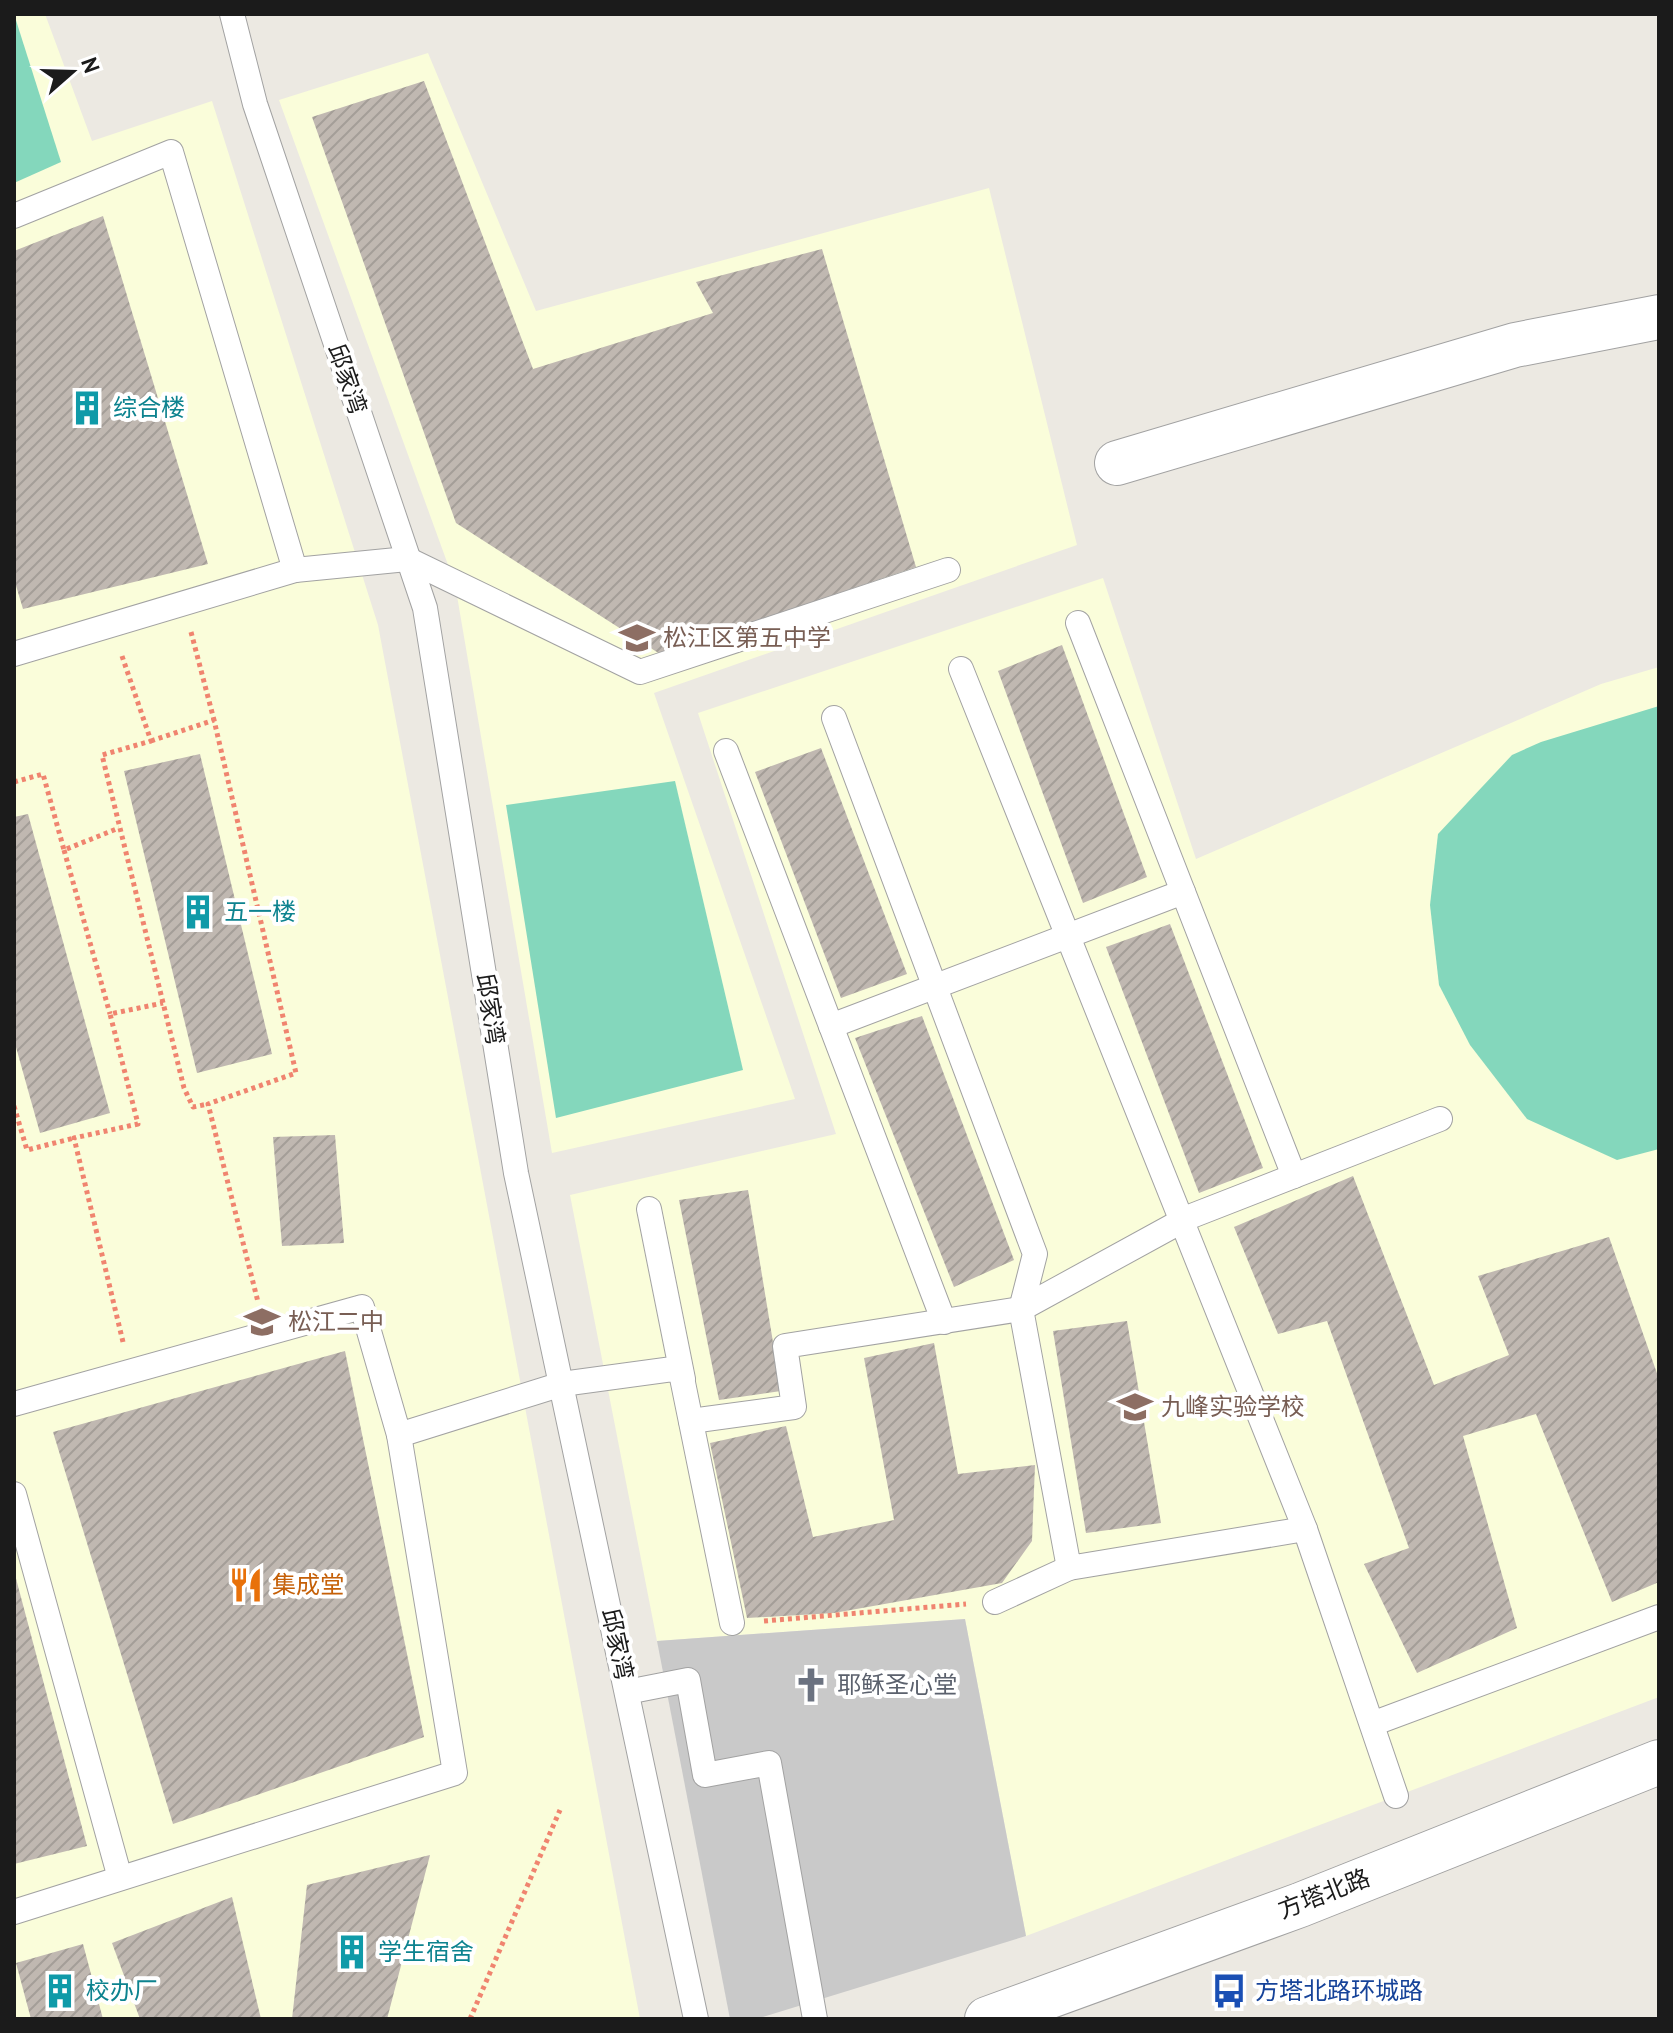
<svg xmlns="http://www.w3.org/2000/svg" width="1673" height="2033" font-family="'PT Sans','Noto Sans SC',sans-serif">
  <style>
    .education { fill: #fafdda }
    .religious { fill: #c9c9c9 }
    .pitch { fill: #84d7bc }
    .building { fill: url(#building-hatch) }
    .lines { fill: none; stroke-linecap: round; stroke-linejoin: round }
    .service-casing { stroke: #a2a2a2; stroke-width: 26 }
    .minor-casing { stroke: #a2a2a2; stroke-width: 46 }
    .tertiary-casing { stroke: #a2a2a2; stroke-width: 46 }
    .path { stroke: #f0846f; stroke-width: 5; stroke-dasharray: 4 4; stroke-linecap: butt }
    .service { stroke: #fff; stroke-width: 24 }
    .minor { stroke: #fff; stroke-width: 44 }
    .tertiary { stroke: #fff; stroke-width: 44 }
    .labels { text-anchor: middle; stroke-width: 8; stroke-linejoin: round; paint-order: stroke }
    .street-label { font-size: 24px; fill: #1b1b1b; stroke: #fff }
    .culture-label { font-size: 24px; fill: #0d838f; stroke: #fff; text-anchor: start }
    .education-label { font-size: 24px; fill: #785e54; stroke: #fff; text-anchor: start }
    .food-label { font-size: 24px; fill: #c56008; stroke: #fff; text-anchor: start }
    .worship-label { font-size: 24px; fill: #5b616d; stroke: #fff; text-anchor: start }
    .transit-label { font-size: 24px; fill: #164399; stroke: #fff; text-anchor: start }
  </style>
  <defs>
    <pattern id="building-hatch" width="6" height="6" patternUnits="userSpaceOnUse" patternTransform="scale(2)"><rect width="6" height="6" fill="#c0b8b1"/><path d="M-1 1l2-2M0 6l6-6M5 7l2-2" fill="none" stroke="#a49e98"/></pattern>
  </defs>
  <rect width="100%" height="100%" fill="#ece9e2"/>
  <g class="education">
    <path d="M 14,14 L 45,14 L 92,141 L 212,101 L 378,625 L 640,2019 L 14,2019 Z"/>
    <path d="M 428,53 L 536,311 L 989,188 L 1077,545 L 654,693 L 795,1099 L 552,1153 L 455,584 L 279,100 Z"/>
    <path d="M 1103,578 L 1196,859 L 1601,684 L 1659,667 L 1659,1697 L 1026,1936 L 965,1619 L 657,1641 L 570,1195 L 836,1134 L 698,713 Z"/>
  </g>
  <path class="religious" d="M 965,1619 L 1026,1936 L 756,2019 L 730,2019 L 657,1641 Z"/>
  <g class="pitch">
    <path d="M 14,14 L 61,162 L 14,183 Z"/>
    <path d="M 1659,706 L 1659,1149 L 1617,1160 L 1527,1119 L 1470,1045 L 1439,985 L 1430,905 L 1438,834 L 1512,755 L 1541,742 Z"/>
    <path d="M 675,781 L 743,1070 L 556,1118 L 506,805 Z"/>
  </g>
  <g class="building">
    <path d="M 424,81 L 533,369 L 713,313 L 696,282 L 822,249 L 916,567 L 660,654 L 456,523 L 312,117 Z"/>
    <path d="M 103,216 L 208,564 L 23,609 L 14,579 L 14,251 Z"/>
    <path d="M 1062,645 L 1147,877 L 1083,903 L 998,671 Z"/>
    <path d="M 821,748 L 907,974 L 841,998 L 755,772 Z"/>
    <path d="M 200,754 L 272,1054 L 197,1073 L 124,771 Z"/>
    <path d="M 28,814 L 110,1113 L 40,1133 L 14,1040 L 14,817 Z"/>
    <path d="M 1170,924 L 1263,1168 L 1199,1193 L 1106,947 Z"/>
    <path d="M 922,1016 L 1014,1260 L 954,1287 L 855,1038 Z"/>
    <path d="M 335,1135 L 344,1243 L 282,1246 L 273,1137 Z"/>
    <path d="M 1353,1176 L 1434,1385 L 1509,1355 L 1478,1276 L 1609,1237 L 1659,1379 L 1659,1582 L 1612,1602 L 1536,1414 L 1463,1436 L 1517,1628 L 1417,1673 L 1364,1564 L 1409,1548 L 1327,1321 L 1278,1334 L 1234,1227 Z"/>
    <path d="M 748,1190 L 781,1391 L 719,1400 L 679,1200 Z"/>
    <path d="M 1127,1321 L 1161,1523 L 1086,1533 L 1053,1331 Z"/>
    <path d="M 934,1343 L 958,1474 L 1035,1465 L 1032,1541 L 1002,1583 L 834,1613 L 747,1618 L 710,1443 L 786,1426 L 813,1537 L 894,1520 L 864,1358 Z"/>
    <path d="M 345,1351 L 424,1737 L 173,1824 L 53,1432 Z"/>
    <path d="M 14,1571 L 87,1846 L 14,1864 Z"/>
    <path d="M 430,1855 L 387,2019 L 292,2019 L 307,1885 Z"/>
    <path d="M 232,1897 L 261,2019 L 140,2019 L 112,1943 Z"/>
    <path d="M 83,1944 L 103,2019 L 31,2019 L 16,1963 Z"/>
  </g>
  <g class="lines">
    <g class="service-casing">
      <g id="service">
        <path d="M 232,14 L 255,104 L 425,608 L 516,1173 L 696,2019"/>
        <path d="M 14,216 L 171,152 L 295,570"/>
        <path d="M 1078,623 L 1294,1176"/>
        <path d="M 14,654 L 295,570 L 407,559 L 640,672 L 948,570"/>
        <path d="M 961,669 L 1305,1529"/>
        <path d="M 834,718 L 1035,1254 L 1021,1309 L 1069,1568 L 1305,1529 L 1396,1796"/>
        <path d="M 726,751 L 944,1322"/>
        <path d="M 831,1026 L 1183,892"/>
        <path d="M 649,1209 L 683,1379"/>
        <path d="M 14,1404 L 362,1307 L 399,1435 L 562,1384 L 680,1368 L 732,1623"/>
        <path d="M 691,1421 L 794,1407 L 785,1346 L 1021,1309 L 1189,1217 L 1440,1119"/>
        <path d="M 14,1494 L 120,1878"/>
        <path d="M 995,1602 L 1069,1568"/>
        <path d="M 627,1692 L 688,1680 L 705,1775 L 769,1763 L 815,2019"/>
        <path d="M 1372,1724 L 1659,1617"/>
        <path d="M 14,1912 L 455,1773 L 399,1435"/>
      </g>
    </g>
    <g class="minor-casing">
      <path id="minor" d="M 1117,463 L 1515,345 L 1659,317"/>
    </g>
    <g class="tertiary-casing">
      <path id="tertiary" d="M 987,2019 L 1300,1905 L 1659,1762"/>
    </g>
    <g class="path">
      <path d="M 191,632 L 214,720"/>
      <path d="M 122,656 L 151,741 L 102,755 L 184,1088 L 193,1107 L 208,1104"/>
      <path d="M 151,741 L 214,720 L 296,1073 L 208,1104 L 258,1302"/>
      <path d="M 14,782 L 43,774 L 64,850 L 119,828"/>
      <path d="M 64,850 L 110,1014"/>
      <path d="M 14,1106 L 27,1150 L 74,1138"/>
      <path d="M 123,1342 L 74,1138 L 138,1124 L 110,1014 L 163,1003"/>
      <path d="M 764,1621 L 966,1604"/>
      <path d="M 470,2019 L 560,1810"/>
    </g>
    <use href="#service" class="service"/>
    <use href="#minor" class="minor"/>
    <use href="#tertiary" class="tertiary"/>
  </g>
  <defs>
    <g id="building-bare" transform="scale(2.76)"><path d="M-4-6H4V6H1V3H-1V6H-4ZM-2.5-4.3h1.7v1.8h-1.7ZM.8-4.3h1.7v1.8H.8ZM-2.5-1h1.7V.8h-1.7ZM.8-1h1.7V.8H.8Z" fill="#0f9aa8" stroke="#fff" stroke-width="2.5" paint-order="stroke"/></g>
    <g id="school-bare" transform="scale(2.76)"><path d="M0-5L7-2L0 1L-7-2ZM-4 1L0 2.5L4 1V4Q0 6-4 4Z" fill="#8d6e63" stroke="#fff" stroke-width="2.5" paint-order="stroke"/></g>
    <g id="restaurant-bare" transform="scale(2.76)"><path d="M-5-6h1v4h1v-4h1v4h1v-4h1v5L-1.5 .5V6h-2V.5L-5-1ZM5-6V6H3V1.5H1.5Q1.5-4 5-6Z" fill="#e8710a" stroke="#fff" stroke-width="2.5" paint-order="stroke"/></g>
    <g id="church-bare" transform="scale(2.76)"><path d="M-1.2-6h2.4v3.5h3.3v2.4h-3.3V6h-2.4V-.1h-3.3v-2.4h3.3Z" fill="#6b7280" stroke="#fff" stroke-width="2.5" paint-order="stroke"/></g>
    <g id="bus-bare" transform="scale(2.76)"><path d="M-5-6H5V4H4V6H2V4H-2V6H-4V4H-5ZM-3.5-4V0h7V-4ZM-3.5 1.2v1.5H-2V1.2ZM2 1.2v1.5H3.5V1.2Z" fill="#1a4fb4" stroke="#fff" stroke-width="2.5" paint-order="stroke"/></g>
  </defs>
  <g fill-rule="evenodd">
    <use href="#building-bare" x="87" y="408"/>
    <use href="#school-bare" x="637" y="638"/>
    <use href="#building-bare" x="198" y="912"/>
    <use href="#school-bare" x="262" y="1322"/>
    <use href="#school-bare" x="1135" y="1407"/>
    <use href="#restaurant-bare" x="246" y="1585"/>
    <use href="#church-bare" x="811" y="1685"/>
    <use href="#building-bare" x="352" y="1952"/>
    <use href="#building-bare" x="60" y="1991"/>
    <use href="#bus-bare" x="1229" y="1991"/>
  </g>
  <g class="labels">
    <g class="street-label">
      <text transform="translate(347 379) rotate(71)" y="8">邱家湾</text>
      <text transform="translate(490 1009) rotate(81)" y="8">邱家湾</text>
      <text transform="translate(617 1644) rotate(78)" y="8">邱家湾</text>
      <text transform="translate(1324 1894) rotate(-21)" y="8">方塔北路</text>
    </g>
    <g class="culture-label">
      <text x="113" y="416">综合楼</text>
      <text x="224" y="920">五一楼</text>
      <text x="378" y="1960">学生宿舍</text>
      <text x="86" y="1999">校办厂</text>
    </g>
    <g class="education-label">
      <text x="663" y="646">松江区第五中学</text>
      <text x="288" y="1330">松江二中</text>
      <text x="1161" y="1415">九峰实验学校</text>
    </g>
    <g class="food-label">
      <text x="272" y="1593">集成堂</text>
    </g>
    <g class="worship-label">
      <text x="837" y="1693">耶稣圣心堂</text>
    </g>
    <g class="transit-label">
      <text x="1255" y="1999">方塔北路环城路</text>
    </g>
  </g>
  <rect width="1673" height="2033" fill="none" stroke="#1b1b1b" stroke-width="32"/>
  <g transform="translate(72 72) rotate(70)" stroke="#ffffff" stroke-width="6" paint-order="stroke">
  <path d="M0-6L14 30L0 20L-14 30Z" fill="#1b1b1b"/>
  <text y="-12" font-size="22" font-weight="bold" text-anchor="middle" fill="#1b1b1b">N</text>
  </g>
</svg>
